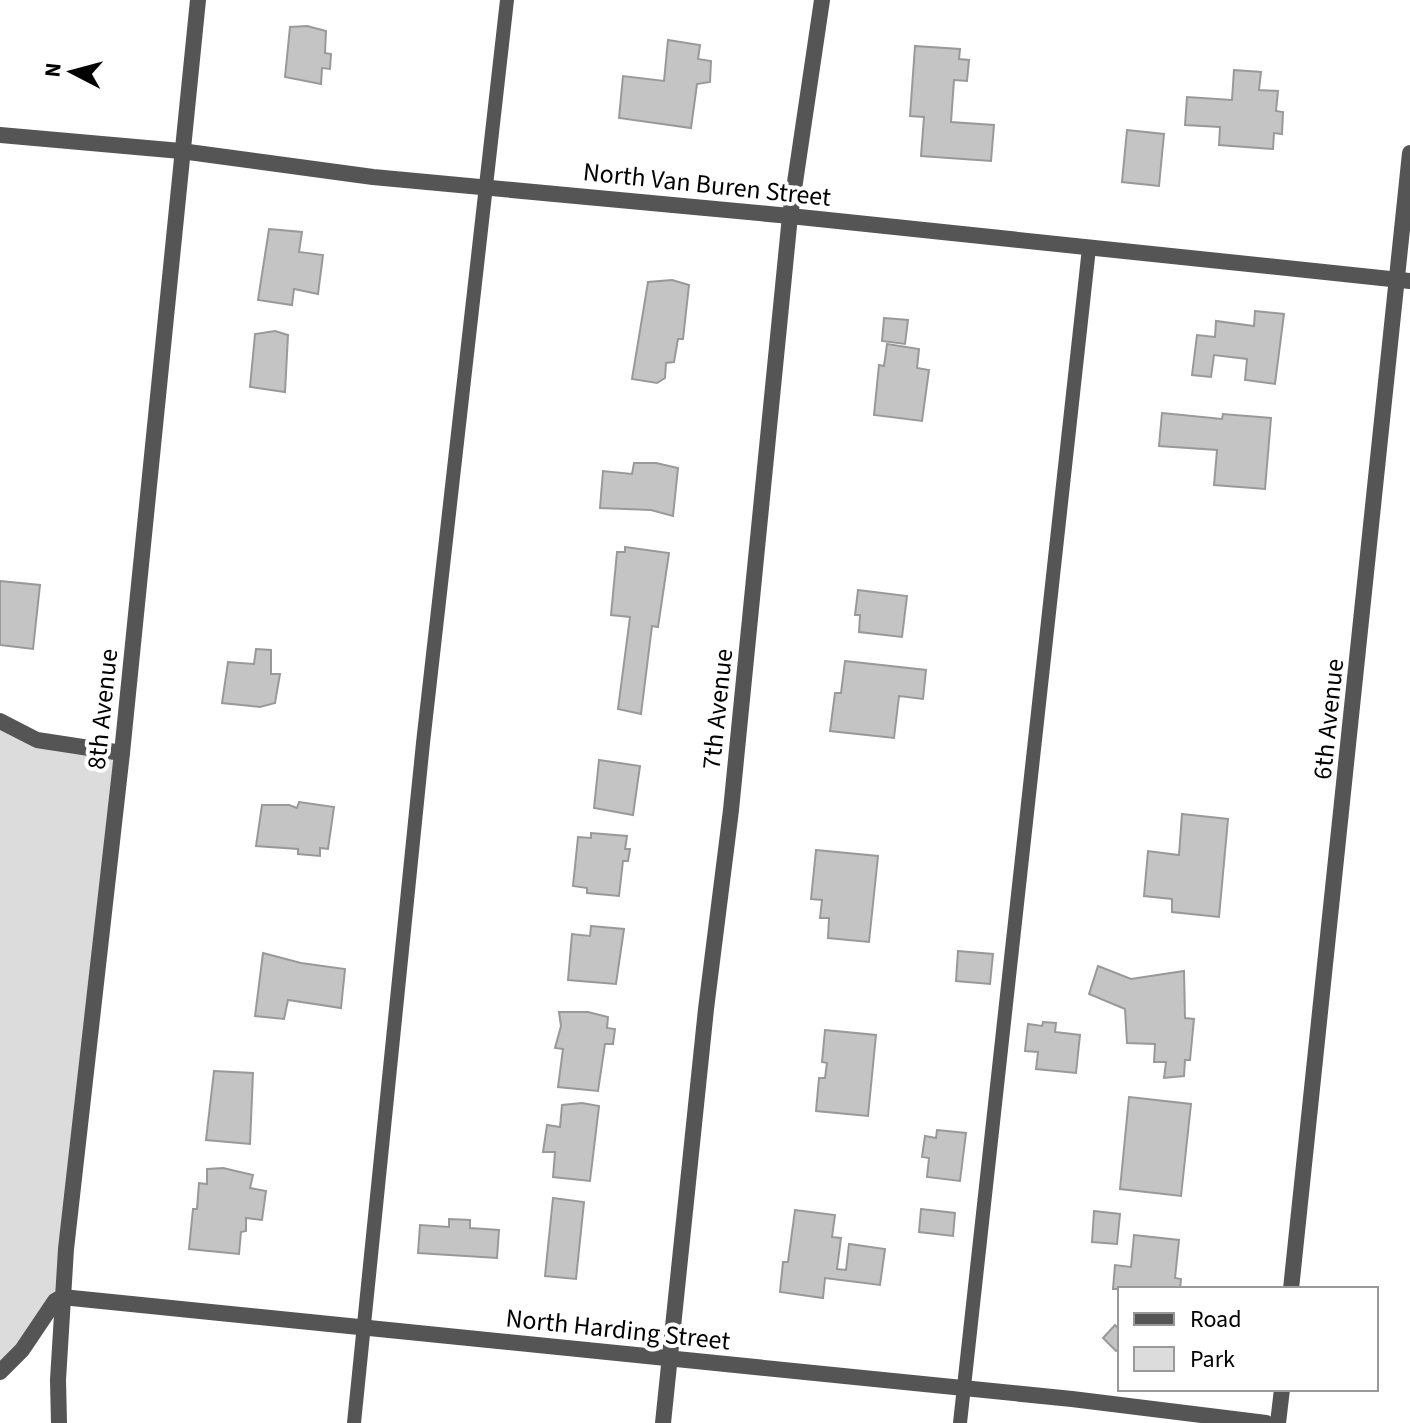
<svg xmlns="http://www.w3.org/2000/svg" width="1410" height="1423" font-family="'Source Sans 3',sans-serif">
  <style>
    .green { fill: #dcdcdc }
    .building { fill: #c4c4c4; stroke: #999; stroke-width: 2 }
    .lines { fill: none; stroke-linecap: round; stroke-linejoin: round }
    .service { stroke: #555; stroke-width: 14 }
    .minor { stroke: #555; stroke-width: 16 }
    .tertiary { stroke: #555; stroke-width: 16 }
    .labels { text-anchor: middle; stroke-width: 8; stroke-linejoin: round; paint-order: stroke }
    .street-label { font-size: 26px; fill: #000; stroke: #fff }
  </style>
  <rect width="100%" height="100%" fill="#fff"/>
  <path class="green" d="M 0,724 L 119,756 L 60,1295 L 0,1369 Z"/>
  <g class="building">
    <path d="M 307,26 L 326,31 L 325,53 L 331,54 L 330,69 L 322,68 L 321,84 L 285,77 L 290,27 Z"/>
    <path d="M 668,40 L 700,45 L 698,59 L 711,61 L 710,82 L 697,84 L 691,128 L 619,118 L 623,76 L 664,81 Z"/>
    <path d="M 915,46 L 960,49 L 959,59 L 969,60 L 967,81 L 954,80 L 951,122 L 994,125 L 991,161 L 921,156 L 924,117 L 910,116 Z"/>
    <path d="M 1234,70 L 1261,72 L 1259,90 L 1278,91 L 1276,111 L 1283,112 L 1282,134 L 1274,133 L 1273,149 L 1219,145 L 1220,127 L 1185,125 L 1187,97 L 1232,100 Z"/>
    <path d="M 1127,130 L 1164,134 L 1159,186 L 1122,182 Z"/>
    <path d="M 269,229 L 302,232 L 299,252 L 323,255 L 318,294 L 294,289 L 292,305 L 258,300 Z"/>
    <path d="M 672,280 L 689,285 L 683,339 L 678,339 L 674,362 L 666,363 L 665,378 L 657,383 L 632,379 L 648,282 Z"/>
    <path d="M 1255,311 L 1284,314 L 1275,384 L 1245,380 L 1247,359 L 1214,355 L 1211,377 L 1192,375 L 1197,335 L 1215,337 L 1216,321 L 1254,326 Z"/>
    <path d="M 884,318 L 908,320 L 905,344 L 882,341 Z"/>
    <path d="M 275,331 L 288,335 L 285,392 L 250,387 L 255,334 Z"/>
    <path d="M 887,344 L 919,349 L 917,368 L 929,370 L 922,421 L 874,415 L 879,365 L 884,366 Z"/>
    <path d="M 1162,413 L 1222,419 L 1223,414 L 1271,418 L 1265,489 L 1214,485 L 1217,450 L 1159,446 Z"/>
    <path d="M 634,463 L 656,463 L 678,468 L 673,516 L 651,510 L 600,508 L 603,471 L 632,474 Z"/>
    <path d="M 625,547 L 669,553 L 658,627 L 652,626 L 641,714 L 618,709 L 630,617 L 611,615 L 617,552 L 625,552 Z"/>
    <path d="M 0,581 L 40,585 L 33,649 L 0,645 Z"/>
    <path d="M 858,590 L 907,596 L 902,637 L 859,632 L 860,615 L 855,615 Z"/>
    <path d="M 256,649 L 271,650 L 271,674 L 280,674 L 275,703 L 260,707 L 222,703 L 228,662 L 254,664 Z"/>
    <path d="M 845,661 L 926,670 L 923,699 L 899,696 L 894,738 L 830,731 L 835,693 L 841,693 Z"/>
    <path d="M 599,760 L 640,766 L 633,815 L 594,808 Z"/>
    <path d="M 299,802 L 334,807 L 328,849 L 320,848 L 320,856 L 298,854 L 298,849 L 256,846 L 262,805 L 289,805 L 297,808 Z"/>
    <path d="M 1182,814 L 1228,819 L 1219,917 L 1172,912 L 1172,899 L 1144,896 L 1148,851 L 1179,855 Z"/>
    <path d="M 591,833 L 627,836 L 625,849 L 630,849 L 628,861 L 623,861 L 619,896 L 587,893 L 587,888 L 573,886 L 578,837 L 591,838 Z"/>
    <path d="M 816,850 L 878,856 L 869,942 L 828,938 L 829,918 L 820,918 L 822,900 L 811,899 Z"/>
    <path d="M 591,926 L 624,929 L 616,984 L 568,980 L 572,934 L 590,936 Z"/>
    <path d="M 958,951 L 993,954 L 990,984 L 956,981 Z"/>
    <path d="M 263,953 L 301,963 L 345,969 L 341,1008 L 288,1000 L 284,1019 L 255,1016 Z"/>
    <path d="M 1098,966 L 1131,979 L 1184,971 L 1185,1018 L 1194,1019 L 1190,1060 L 1185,1060 L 1184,1076 L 1164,1078 L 1166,1062 L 1154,1062 L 1155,1044 L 1127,1043 L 1125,1009 L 1089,994 Z"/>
    <path d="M 559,1012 L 588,1012 L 608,1017 L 607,1028 L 615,1029 L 613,1044 L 605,1044 L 598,1091 L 558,1087 L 563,1049 L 555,1048 L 561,1026 Z"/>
    <path d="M 1043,1022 L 1056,1023 L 1055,1032 L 1080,1035 L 1076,1073 L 1036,1069 L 1038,1052 L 1025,1051 L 1028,1024 L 1042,1026 Z"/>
    <path d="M 825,1030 L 876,1035 L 868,1116 L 816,1111 L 819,1078 L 825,1078 L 827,1063 L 822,1062 Z"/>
    <path d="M 214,1071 L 253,1073 L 250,1144 L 206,1140 Z"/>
    <path d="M 1129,1097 L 1191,1104 L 1181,1196 L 1120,1189 Z"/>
    <path d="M 582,1103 L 599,1106 L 590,1181 L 553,1177 L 555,1152 L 543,1152 L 547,1125 L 560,1127 L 562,1105 Z"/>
    <path d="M 937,1130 L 966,1133 L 960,1181 L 927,1177 L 929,1158 L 922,1157 L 925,1136 L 936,1138 Z"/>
    <path d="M 223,1168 L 253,1175 L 250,1188 L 266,1191 L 262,1220 L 246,1218 L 246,1231 L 241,1232 L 239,1254 L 189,1249 L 193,1209 L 197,1209 L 199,1183 L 207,1184 L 207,1169 Z"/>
    <path d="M 553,1198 L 584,1202 L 576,1279 L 545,1276 Z"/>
    <path d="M 921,1209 L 955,1213 L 953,1236 L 919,1232 Z"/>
    <path d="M 795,1210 L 835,1215 L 832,1237 L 841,1238 L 837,1269 L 846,1270 L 849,1244 L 885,1249 L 880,1285 L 825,1278 L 823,1298 L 780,1292 L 783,1262 L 788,1262 Z"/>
    <path d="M 1094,1211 L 1120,1214 L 1117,1244 L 1092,1242 Z"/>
    <path d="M 449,1219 L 470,1220 L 470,1228 L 499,1230 L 497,1258 L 418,1253 L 420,1225 L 449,1227 Z"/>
    <path d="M 1134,1235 L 1179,1240 L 1175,1278 L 1181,1279 L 1180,1289 L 1113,1289 L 1115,1265 L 1131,1267 Z"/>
    <path d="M 1115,1325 L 1120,1330 L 1120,1348 L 1116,1351 L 1103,1338 Z"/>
  </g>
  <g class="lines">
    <g class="service">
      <path d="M 354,1423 L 423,743 L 507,0"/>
      <path d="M 960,1423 L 1089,248"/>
    </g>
    <g class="minor">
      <path d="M 0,135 L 181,151 L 373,177 L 790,216 L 1410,281"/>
      <path d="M 0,721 L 37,740 L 122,753"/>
      <path d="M 1291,1289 L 1410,153"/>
      <path d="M 0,1372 L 22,1350 L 55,1301 L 62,1297 L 1072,1399 L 1266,1423"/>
      <path d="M 663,1423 L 706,1009 L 731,810 L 790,216 L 822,0"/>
      <path d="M 1278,1423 L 1282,1389"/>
    </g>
    <path class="tertiary" d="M 59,1423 L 58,1380 L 66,1249 L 122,753 L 198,0"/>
  </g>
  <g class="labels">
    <g class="street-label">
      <text transform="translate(707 184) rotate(6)" y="9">North Van Buren Street</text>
      <text transform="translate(102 709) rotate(-84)" y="9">8th Avenue</text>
      <text transform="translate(717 709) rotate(-84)" y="9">7th Avenue</text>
      <text transform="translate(1328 719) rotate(-84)" y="9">6th Avenue</text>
      <text transform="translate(618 1329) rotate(6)" y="9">North Harding Street</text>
    </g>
  </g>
  <rect x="1118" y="1287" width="260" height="104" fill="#ffffff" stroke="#999999" stroke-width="2"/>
  <rect x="1134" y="1313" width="40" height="12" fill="#555555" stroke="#999999" stroke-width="2"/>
  <text x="1190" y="1327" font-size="24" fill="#000000">Road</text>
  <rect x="1134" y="1347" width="40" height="24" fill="#dcdcdc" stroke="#999999" stroke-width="2"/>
  <text x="1190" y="1367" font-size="24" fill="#000000">Park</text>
  <g transform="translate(72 72) rotate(276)" stroke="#ffffff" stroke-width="6" paint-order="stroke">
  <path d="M0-6L14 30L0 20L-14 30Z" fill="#000000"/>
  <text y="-12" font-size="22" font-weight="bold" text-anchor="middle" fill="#000000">N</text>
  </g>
</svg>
